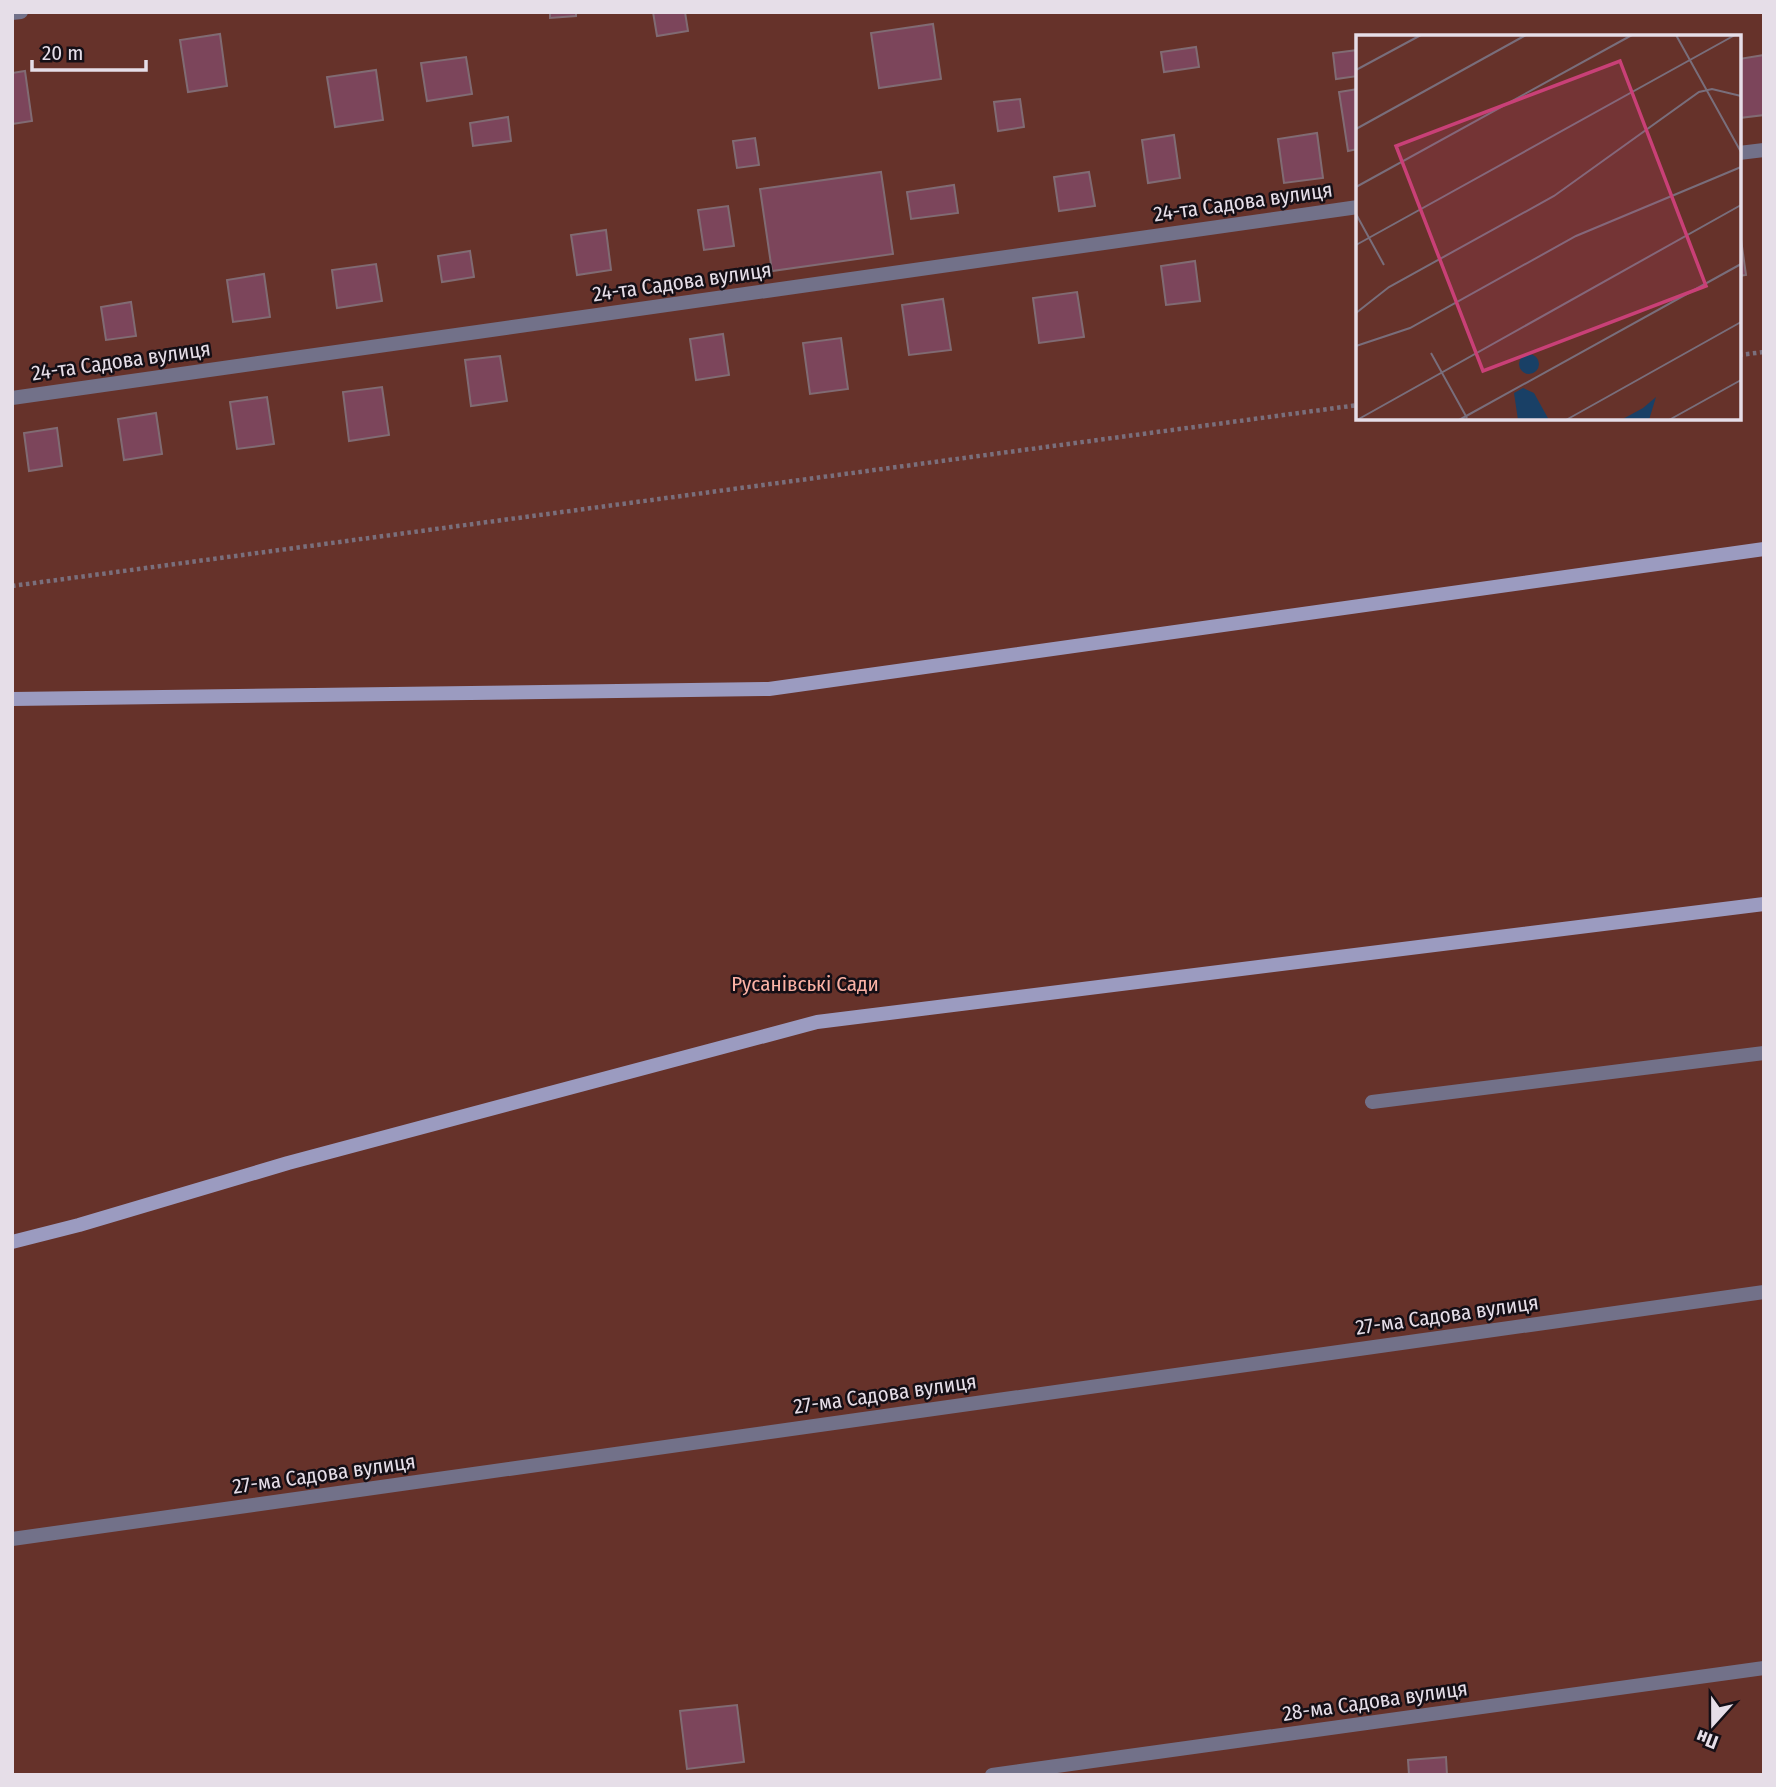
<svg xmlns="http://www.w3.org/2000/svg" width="1776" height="1787" font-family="'Fira Sans Condensed',sans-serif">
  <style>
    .green { fill: #66322a; fill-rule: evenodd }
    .building { fill: #7c455b; stroke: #816b73; stroke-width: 2 }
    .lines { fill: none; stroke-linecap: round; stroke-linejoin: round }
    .path { stroke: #7a6f7c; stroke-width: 4.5; stroke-dasharray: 3.5 3.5; stroke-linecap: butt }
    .service { stroke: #727189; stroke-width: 14 }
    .minor { stroke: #727189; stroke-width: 14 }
    .secondary { stroke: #9b9bc0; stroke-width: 14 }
    .labels { text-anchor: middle; stroke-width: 5; stroke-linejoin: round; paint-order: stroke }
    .street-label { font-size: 21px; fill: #e6dee8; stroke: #150f16 }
    .park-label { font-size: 21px; fill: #fbb2a5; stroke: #150f16 }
    .inset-road { fill: none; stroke: #796e7b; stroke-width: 2 }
    .view { fill: #c94077; fill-opacity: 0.15; stroke: #c94077; stroke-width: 3.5 }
    .inset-edge { fill: none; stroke: #e6dee8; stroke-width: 3.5 }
  </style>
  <rect width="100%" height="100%" fill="#302432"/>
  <path class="green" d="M 12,12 L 1764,12 L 1764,1775 L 12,1775 ZM 1358,37 L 1739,37 L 1739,418 L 1358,418 Z"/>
  <g class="building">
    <path d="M 550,12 L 576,12 L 576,16 L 550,18 Z"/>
    <path d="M 653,12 L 685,12 L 688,31 L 657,36 Z"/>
    <path d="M 933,24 L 941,79 L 879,88 L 871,33 Z"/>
    <path d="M 220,34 L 227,86 L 188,92 L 180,40 Z"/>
    <path d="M 1196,47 L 1199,67 L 1164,72 L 1161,52 Z"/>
    <path d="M 1358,50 L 1358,76 L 1336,79 L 1333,53 Z"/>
    <path d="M 1764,55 L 1764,115 L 1739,118 L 1739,59 Z"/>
    <path d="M 466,57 L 472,94 L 427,101 L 421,63 Z"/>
    <path d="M 376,70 L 383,120 L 335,127 L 327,77 Z"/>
    <path d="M 25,71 L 32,121 L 12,124 L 12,73 Z"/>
    <path d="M 1358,89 L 1358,149 L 1348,151 L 1339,92 Z"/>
    <path d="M 1020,99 L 1024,127 L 998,131 L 994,102 Z"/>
    <path d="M 508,117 L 511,141 L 473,146 L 470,123 Z"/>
    <path d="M 1317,133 L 1323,178 L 1284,183 L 1278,139 Z"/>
    <path d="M 1174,135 L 1180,178 L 1148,183 L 1142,140 Z"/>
    <path d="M 755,138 L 759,165 L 737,168 L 733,141 Z"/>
    <path d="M 881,172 L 893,254 L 772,271 L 760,189 Z"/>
    <path d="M 1089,172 L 1095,206 L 1059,211 L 1054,177 Z"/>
    <path d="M 954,185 L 958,213 L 911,219 L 907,192 Z"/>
    <path d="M 728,206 L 734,246 L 704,250 L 698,210 Z"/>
    <path d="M 1739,225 L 1746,275 L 1739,276 Z"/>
    <path d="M 606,230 L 611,270 L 577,275 L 571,235 Z"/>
    <path d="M 470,251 L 474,277 L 442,282 L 438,256 Z"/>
    <path d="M 1195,261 L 1200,301 L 1166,305 L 1161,266 Z"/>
    <path d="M 376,264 L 382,301 L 337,308 L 332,270 Z"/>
    <path d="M 264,274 L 270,317 L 233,322 L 227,280 Z"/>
    <path d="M 1077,292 L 1084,337 L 1039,343 L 1033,298 Z"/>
    <path d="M 943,299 L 951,350 L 909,355 L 902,305 Z"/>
    <path d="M 131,302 L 136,336 L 106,340 L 101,307 Z"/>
    <path d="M 723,334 L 729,375 L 696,380 L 690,339 Z"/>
    <path d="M 841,338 L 848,389 L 810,394 L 803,343 Z"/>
    <path d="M 500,356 L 507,401 L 471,406 L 465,360 Z"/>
    <path d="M 382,387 L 389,435 L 349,441 L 343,392 Z"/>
    <path d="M 267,397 L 274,444 L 237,449 L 230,402 Z"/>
    <path d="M 156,413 L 162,454 L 124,460 L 118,419 Z"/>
    <path d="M 57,428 L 62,466 L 29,471 L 24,433 Z"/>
    <path d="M 737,1705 L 744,1762 L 687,1769 L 680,1711 Z"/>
    <path d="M 1446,1757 L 1447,1775 L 1409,1775 L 1408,1760 Z"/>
  </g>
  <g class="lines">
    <g class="path">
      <path d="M 1739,355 L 1764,352"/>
      <path d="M 12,586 L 1358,405"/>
    </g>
    <path class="service" d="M 1372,1102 L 1764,1053"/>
    <g class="minor">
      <path d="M 12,13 L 21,12"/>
      <path d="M 1739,153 L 1764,150"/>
      <path d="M 12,398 L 1358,207"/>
      <path d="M 12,1539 L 1764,1292"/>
      <path d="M 992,1775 L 1764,1668"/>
    </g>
    <g class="secondary">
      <path d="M 12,699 L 769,689 L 1764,549"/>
      <path d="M 12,1242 L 79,1225 L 288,1163 L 817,1022 L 1764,904"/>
    </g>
  </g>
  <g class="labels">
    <g class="street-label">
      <text transform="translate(1243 202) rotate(-8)" y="7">24-та Садова вулиця</text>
      <text transform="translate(682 282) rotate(-8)" y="7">24-та Садова вулиця</text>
      <text transform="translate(121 361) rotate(-8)" y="7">24-та Садова вулиця</text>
      <text transform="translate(1447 1315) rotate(-8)" y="7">27-ма Садова вулиця</text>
      <text transform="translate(885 1394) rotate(-8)" y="7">27-ма Садова вулиця</text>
      <text transform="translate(324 1474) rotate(-8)" y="7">27-ма Садова вулиця</text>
      <text transform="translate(1375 1701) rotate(-8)" y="7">28-ма Садова вулиця</text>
    </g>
    <g class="park-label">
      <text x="805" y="991">Русанівські Сади</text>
    </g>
  </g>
  <g transform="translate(1356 35)">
    <rect width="385" height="385" fill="#302432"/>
    <path d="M 0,0 L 385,0 L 385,385 L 0,385 Z" fill="#66322a"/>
    <path d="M163 329a10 10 0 1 1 20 0a10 10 0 1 1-20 0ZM 167,353 L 178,358 L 193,385 L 162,385 L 158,358 ZM 300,362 L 293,385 L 265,385 L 287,373 Z" fill="#194066"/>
    <path class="inset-road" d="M 320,0 L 350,54M 0,35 L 65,0M 350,54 L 385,117M 0,94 L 170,0M 0,152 L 276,0M 0,179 L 28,230M 0,210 L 379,0M 0,278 L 33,252 L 198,161 L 343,57 L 356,54 L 385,61M 0,311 L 54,293 L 220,201 L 385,132M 75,318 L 111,383M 1,385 L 385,170M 103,385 L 385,229M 210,385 L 385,287M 313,385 L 385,345"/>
    <path class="view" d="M 264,26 L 350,251 L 127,336 L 40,111 Z"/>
    <rect width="385" height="385" class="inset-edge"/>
  </g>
  <rect width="1776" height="1787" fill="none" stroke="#e6dee8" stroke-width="28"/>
  <g transform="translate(1713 1724) rotate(201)" stroke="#150f16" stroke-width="5" paint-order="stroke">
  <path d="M0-5L12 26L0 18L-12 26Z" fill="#e6dee8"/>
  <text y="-10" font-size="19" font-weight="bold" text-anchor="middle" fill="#e6dee8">Пн</text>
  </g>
  <path d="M32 60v10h114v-10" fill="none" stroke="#e6dee8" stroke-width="3.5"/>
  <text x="42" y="60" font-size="21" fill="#e6dee8" stroke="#150f16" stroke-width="5" paint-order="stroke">20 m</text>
</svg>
